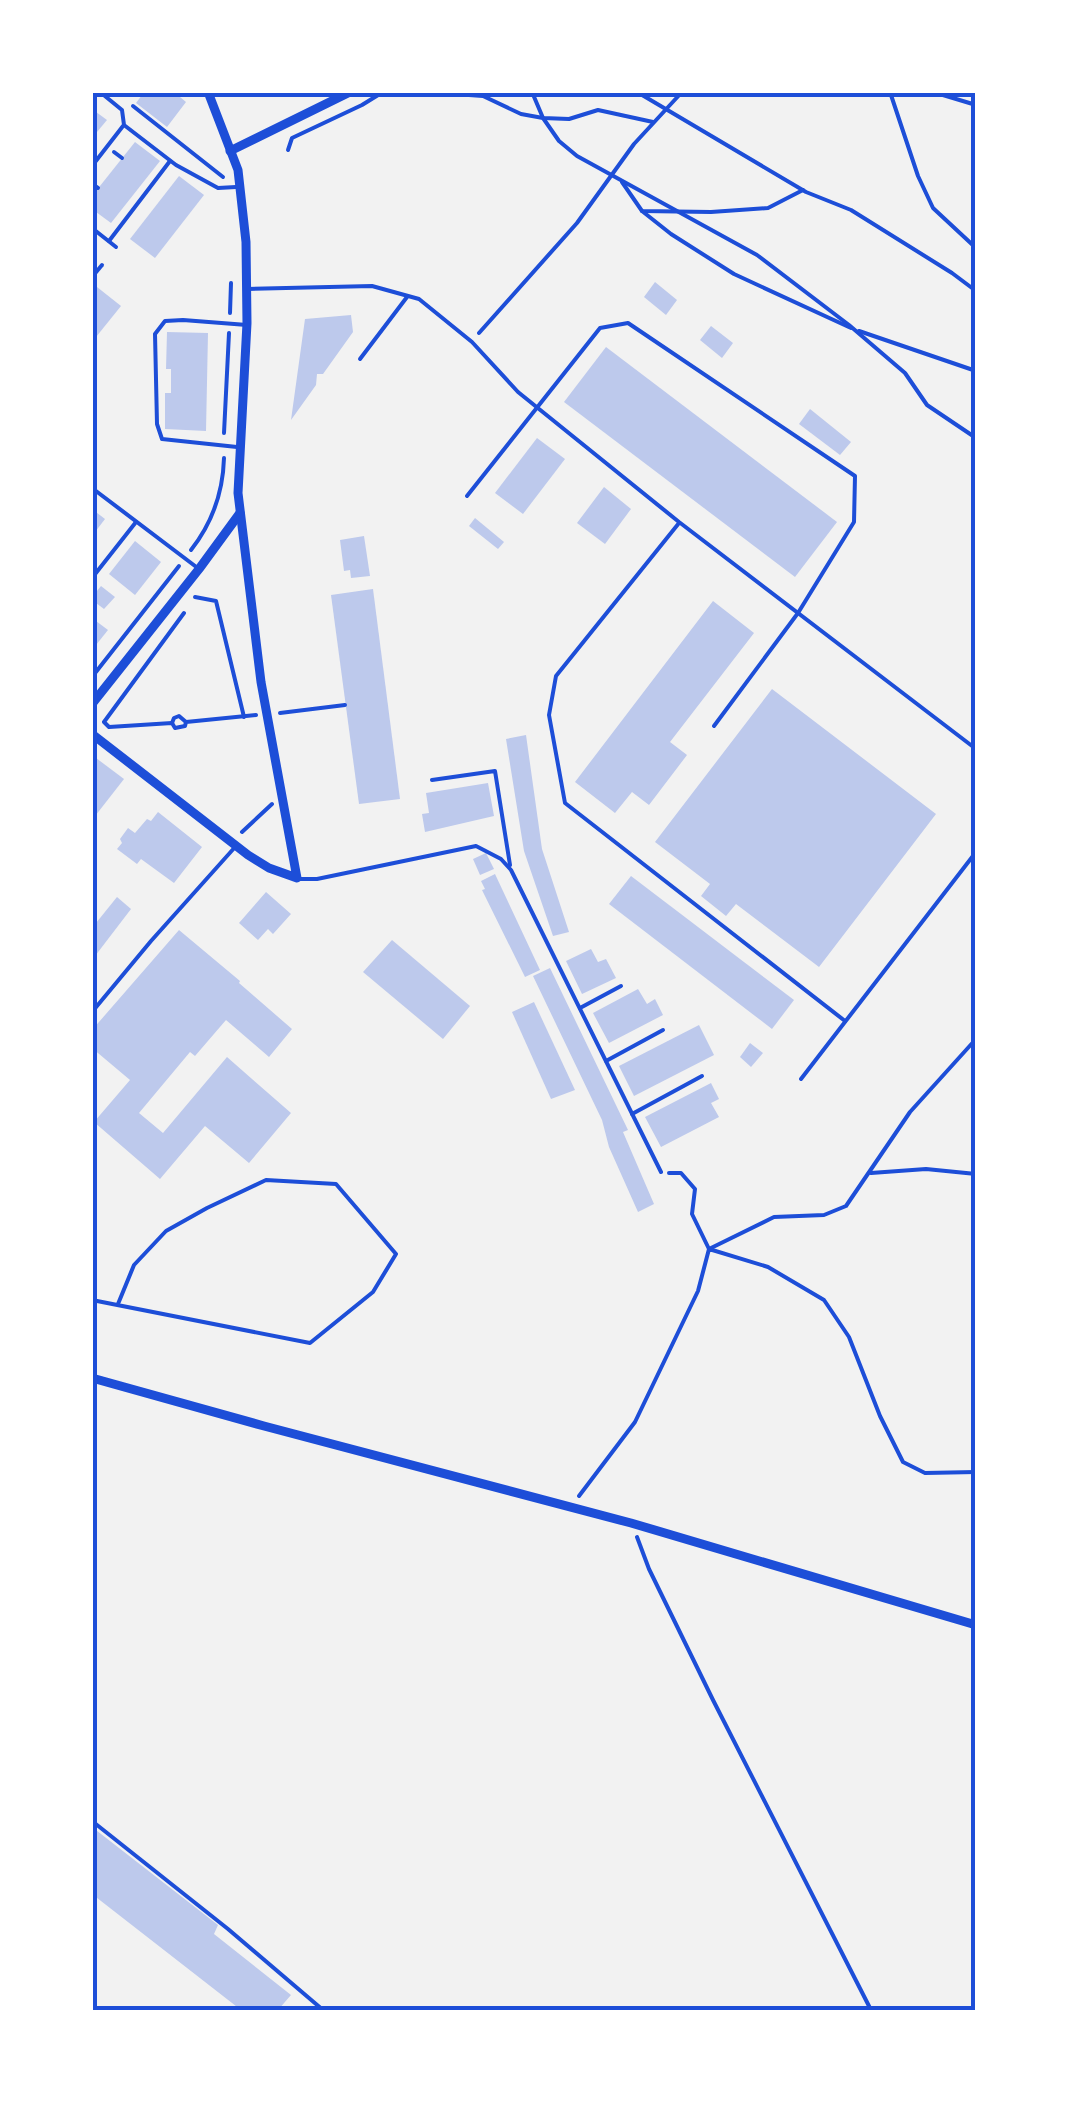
<svg xmlns="http://www.w3.org/2000/svg" width="1068" height="2103" font-family="Ubuntu,sans-serif">
  <style>
    .building { fill: #bdc9ec }
    .lines { fill: none; stroke-linecap: round; stroke-linejoin: round }
    .path { stroke: #1d4ed8; stroke-width: 4 }
    .service { stroke: #1d4ed8; stroke-width: 4 }
    .minor { stroke: #1d4ed8; stroke-width: 9 }
    .neatline { fill: none; stroke: #1d4ed8; stroke-width: 4 }
  </style>
  <rect width="100%" height="100%" fill="#f2f2f2"/>
  <g class="building">
    <path d="M 140,92 L 174,92 L 186,102 L 167,127 L 136,103 L 142,95 Z"/>
    <path d="M 92,109 L 107,120 L 92,138 Z"/>
    <path d="M 135,142 L 160,161 L 111,223 L 92,209 L 92,196 Z"/>
    <path d="M 179,176 L 204,195 L 155,258 L 130,239 Z"/>
    <path d="M 655,282 L 677,300 L 666,315 L 644,297 Z"/>
    <path d="M 97,287 L 121,306 L 92,342 L 92,292 Z"/>
    <path d="M 351,315 L 353,332 L 323,374 L 317,374 L 316,385 L 291,420 L 305,319 Z"/>
    <path d="M 711,326 L 733,343 L 722,358 L 700,340 Z"/>
    <path d="M 167,332 L 208,333 L 206,431 L 165,429 L 165,393 L 171,393 L 171,369 L 166,369 Z"/>
    <path d="M 606,347 L 837,522 L 795,577 L 564,402 Z"/>
    <path d="M 810,409 L 851,442 L 840,455 L 799,424 Z"/>
    <path d="M 537,438 L 565,459 L 523,514 L 495,493 Z"/>
    <path d="M 604,487 L 631,509 L 605,544 L 577,523 Z"/>
    <path d="M 92,509 L 105,519 L 92,536 Z"/>
    <path d="M 475,518 L 504,542 L 498,549 L 469,526 Z"/>
    <path d="M 364,536 L 370,576 L 351,578 L 350,570 L 344,571 L 340,540 Z"/>
    <path d="M 135,541 L 161,562 L 135,595 L 109,574 Z"/>
    <path d="M 101,586 L 115,597 L 104,609 L 92,600 L 92,597 Z"/>
    <path d="M 373,589 L 400,799 L 359,804 L 331,595 Z"/>
    <path d="M 713,601 L 754,633 L 670,742 L 687,755 L 649,805 L 632,792 L 615,813 L 575,782 Z"/>
    <path d="M 92,618 L 108,630 L 92,650 Z"/>
    <path d="M 772,689 L 936,814 L 819,967 L 736,904 L 726,916 L 701,896 L 710,884 L 655,842 Z"/>
    <path d="M 526,735 L 542,849 L 569,932 L 553,936 L 524,851 L 506,739 Z"/>
    <path d="M 92,755 L 124,779 L 92,820 Z"/>
    <path d="M 488,783 L 494,816 L 425,832 L 422,814 L 429,813 L 426,793 Z"/>
    <path d="M 158,812 L 202,847 L 174,883 L 141,859 L 137,864 L 117,849 L 122,843 L 120,839 L 128,828 L 135,833 L 147,819 L 151,821 Z"/>
    <path d="M 486,853 L 494,869 L 480,875 L 473,859 Z"/>
    <path d="M 495,874 L 540,970 L 525,977 L 482,890 L 485,889 L 481,881 Z"/>
    <path d="M 631,876 L 794,1000 L 772,1029 L 609,904 Z"/>
    <path d="M 266,892 L 291,914 L 273,934 L 268,929 L 258,940 L 239,923 Z"/>
    <path d="M 117,897 L 131,909 L 92,960 L 92,928 Z"/>
    <path d="M 179,930 L 240,981 L 239,983 L 292,1029 L 269,1057 L 226,1020 L 195,1056 L 190,1052 L 139,1113 L 163,1133 L 227,1057 L 291,1113 L 249,1163 L 205,1126 L 160,1179 L 94,1122 L 130,1080 L 92,1048 L 92,1030 Z"/>
    <path d="M 392,940 L 470,1006 L 443,1039 L 363,972 Z"/>
    <path d="M 591,949 L 598,962 L 606,959 L 616,978 L 582,994 L 566,961 Z"/>
    <path d="M 550,968 L 628,1130 L 623,1132 L 654,1204 L 638,1212 L 609,1147 L 602,1120 L 533,976 Z"/>
    <path d="M 638,989 L 647,1004 L 655,999 L 663,1015 L 609,1043 L 593,1013 Z"/>
    <path d="M 534,1002 L 575,1090 L 551,1099 L 512,1012 Z"/>
    <path d="M 699,1025 L 714,1055 L 634,1096 L 619,1066 Z"/>
    <path d="M 750,1043 L 763,1053 L 751,1067 L 740,1057 Z"/>
    <path d="M 711,1083 L 719,1099 L 711,1103 L 719,1117 L 661,1147 L 645,1117 Z"/>
    <path d="M 92,1827 L 218,1925 L 214,1934 L 291,1995 L 278,2010 L 241,2010 L 92,1894 Z"/>
  </g>
  <g class="lines">
    <g class="path">
      <path d="M 427,92 L 483,96 L 521,114 L 543,118 L 559,141 L 577,156 L 757,255 L 849,325 L 905,373 L 927,405 L 976,438"/>
      <path d="M 532,92 L 543,118 L 569,119 L 598,110 L 653,122"/>
      <path d="M 637,92 L 806,192 L 851,210 L 952,273 L 976,291"/>
      <path d="M 890,92 L 918,176 L 933,208 L 976,248"/>
      <path d="M 933,92 L 976,105"/>
      <path d="M 133,106 L 223,177"/>
      <path d="M 288,150 L 292,138 L 362,105 L 383,92"/>
      <path d="M 114,152 L 122,158"/>
      <path d="M 622,182 L 642,211 L 711,212 L 768,208 L 803,190"/>
      <path d="M 92,184 L 98,188"/>
      <path d="M 642,211 L 671,234 L 734,274 L 851,328"/>
      <path d="M 92,277 L 102,265"/>
      <path d="M 230,313 L 231,283"/>
      <path d="M 859,331 L 976,371"/>
      <path d="M 479,333 L 577,223 L 634,144 L 682,92"/>
      <path d="M 224,433 L 229,333"/>
      <path d="M 191,550 C 213,522 223,493 224,458"/>
      <path d="M 195,597 L 216,601 L 244,717"/>
      <path d="M 184,613 L 104,722 L 109,727 L 172,723 L 175,728 L 185,726 L 186,722 L 256,715"/>
      <path d="M 92,677 L 179,566"/>
      <path d="M 280,713 L 345,705"/>
      <path d="M 172,723 L 174,718 L 179,716 L 186,722"/>
      <path d="M 242,832 L 272,804"/>
      <path d="M 669,1173 L 681,1173 L 695,1189 L 692,1214 L 709,1249 L 774,1217 L 824,1215 L 846,1206 L 910,1112 L 976,1039"/>
      <path d="M 871,1173 L 926,1169 L 976,1174"/>
      <path d="M 579,1496 L 635,1422 L 698,1291 L 709,1249 L 768,1267 L 824,1300 L 849,1337 L 880,1416 L 903,1462 L 925,1473 L 976,1472"/>
      <path d="M 637,1537 L 649,1569 L 713,1700 L 871,2010"/>
    </g>
    <g class="service">
      <path d="M 100,92 L 122,110 L 124,125 L 176,165 L 218,188 L 236,187"/>
      <path d="M 92,166 L 123,126"/>
      <path d="M 92,228 L 116,247"/>
      <path d="M 109,241 L 170,161"/>
      <path d="M 247,289 L 372,286 L 419,299 L 472,342 L 518,392 L 679,522 L 976,749"/>
      <path d="M 360,359 L 407,297"/>
      <path d="M 237,447 L 162,439 L 157,424 L 155,334 L 165,321 L 183,320 L 247,325"/>
      <path d="M 92,488 L 199,569"/>
      <path d="M 467,496 L 600,328 L 628,323 L 855,476 L 854,522 L 798,613 L 714,726"/>
      <path d="M 679,523 L 556,676 L 549,715 L 565,803 L 845,1021"/>
      <path d="M 92,578 L 136,522"/>
      <path d="M 432,780 L 495,771 L 510,865"/>
      <path d="M 300,879 L 317,879 L 476,846 L 501,859 L 511,870 L 661,1172"/>
      <path d="M 580,1008 L 621,986"/>
      <path d="M 92,1012 L 151,941 L 236,846"/>
      <path d="M 606,1061 L 663,1030"/>
      <path d="M 801,1079 L 976,852"/>
      <path d="M 632,1114 L 702,1076"/>
      <path d="M 92,1300 L 310,1343 L 373,1292 L 396,1254 L 336,1184 L 266,1180 L 207,1208 L 166,1231 L 134,1265 L 118,1304"/>
      <path d="M 92,1821 L 228,1929 L 323,2010"/>
    </g>
    <g class="minor">
      <path d="M 230,151 L 350,92"/>
      <path d="M 92,704 L 199,569 L 240,513"/>
      <path d="M 92,734 L 248,855 L 269,868 L 297,878 L 261,682 L 238,493 L 247,323 L 246,242 L 238,170 L 208,92"/>
      <path d="M 92,1378 L 264,1426 L 631,1523 L 976,1625"/>
    </g>
  </g>
  <rect width="1068" height="2103" fill="none" stroke="#ffffff" stroke-width="190"/>
  <rect x="95" y="95" width="878" height="1913" class="neatline"/>
</svg>
